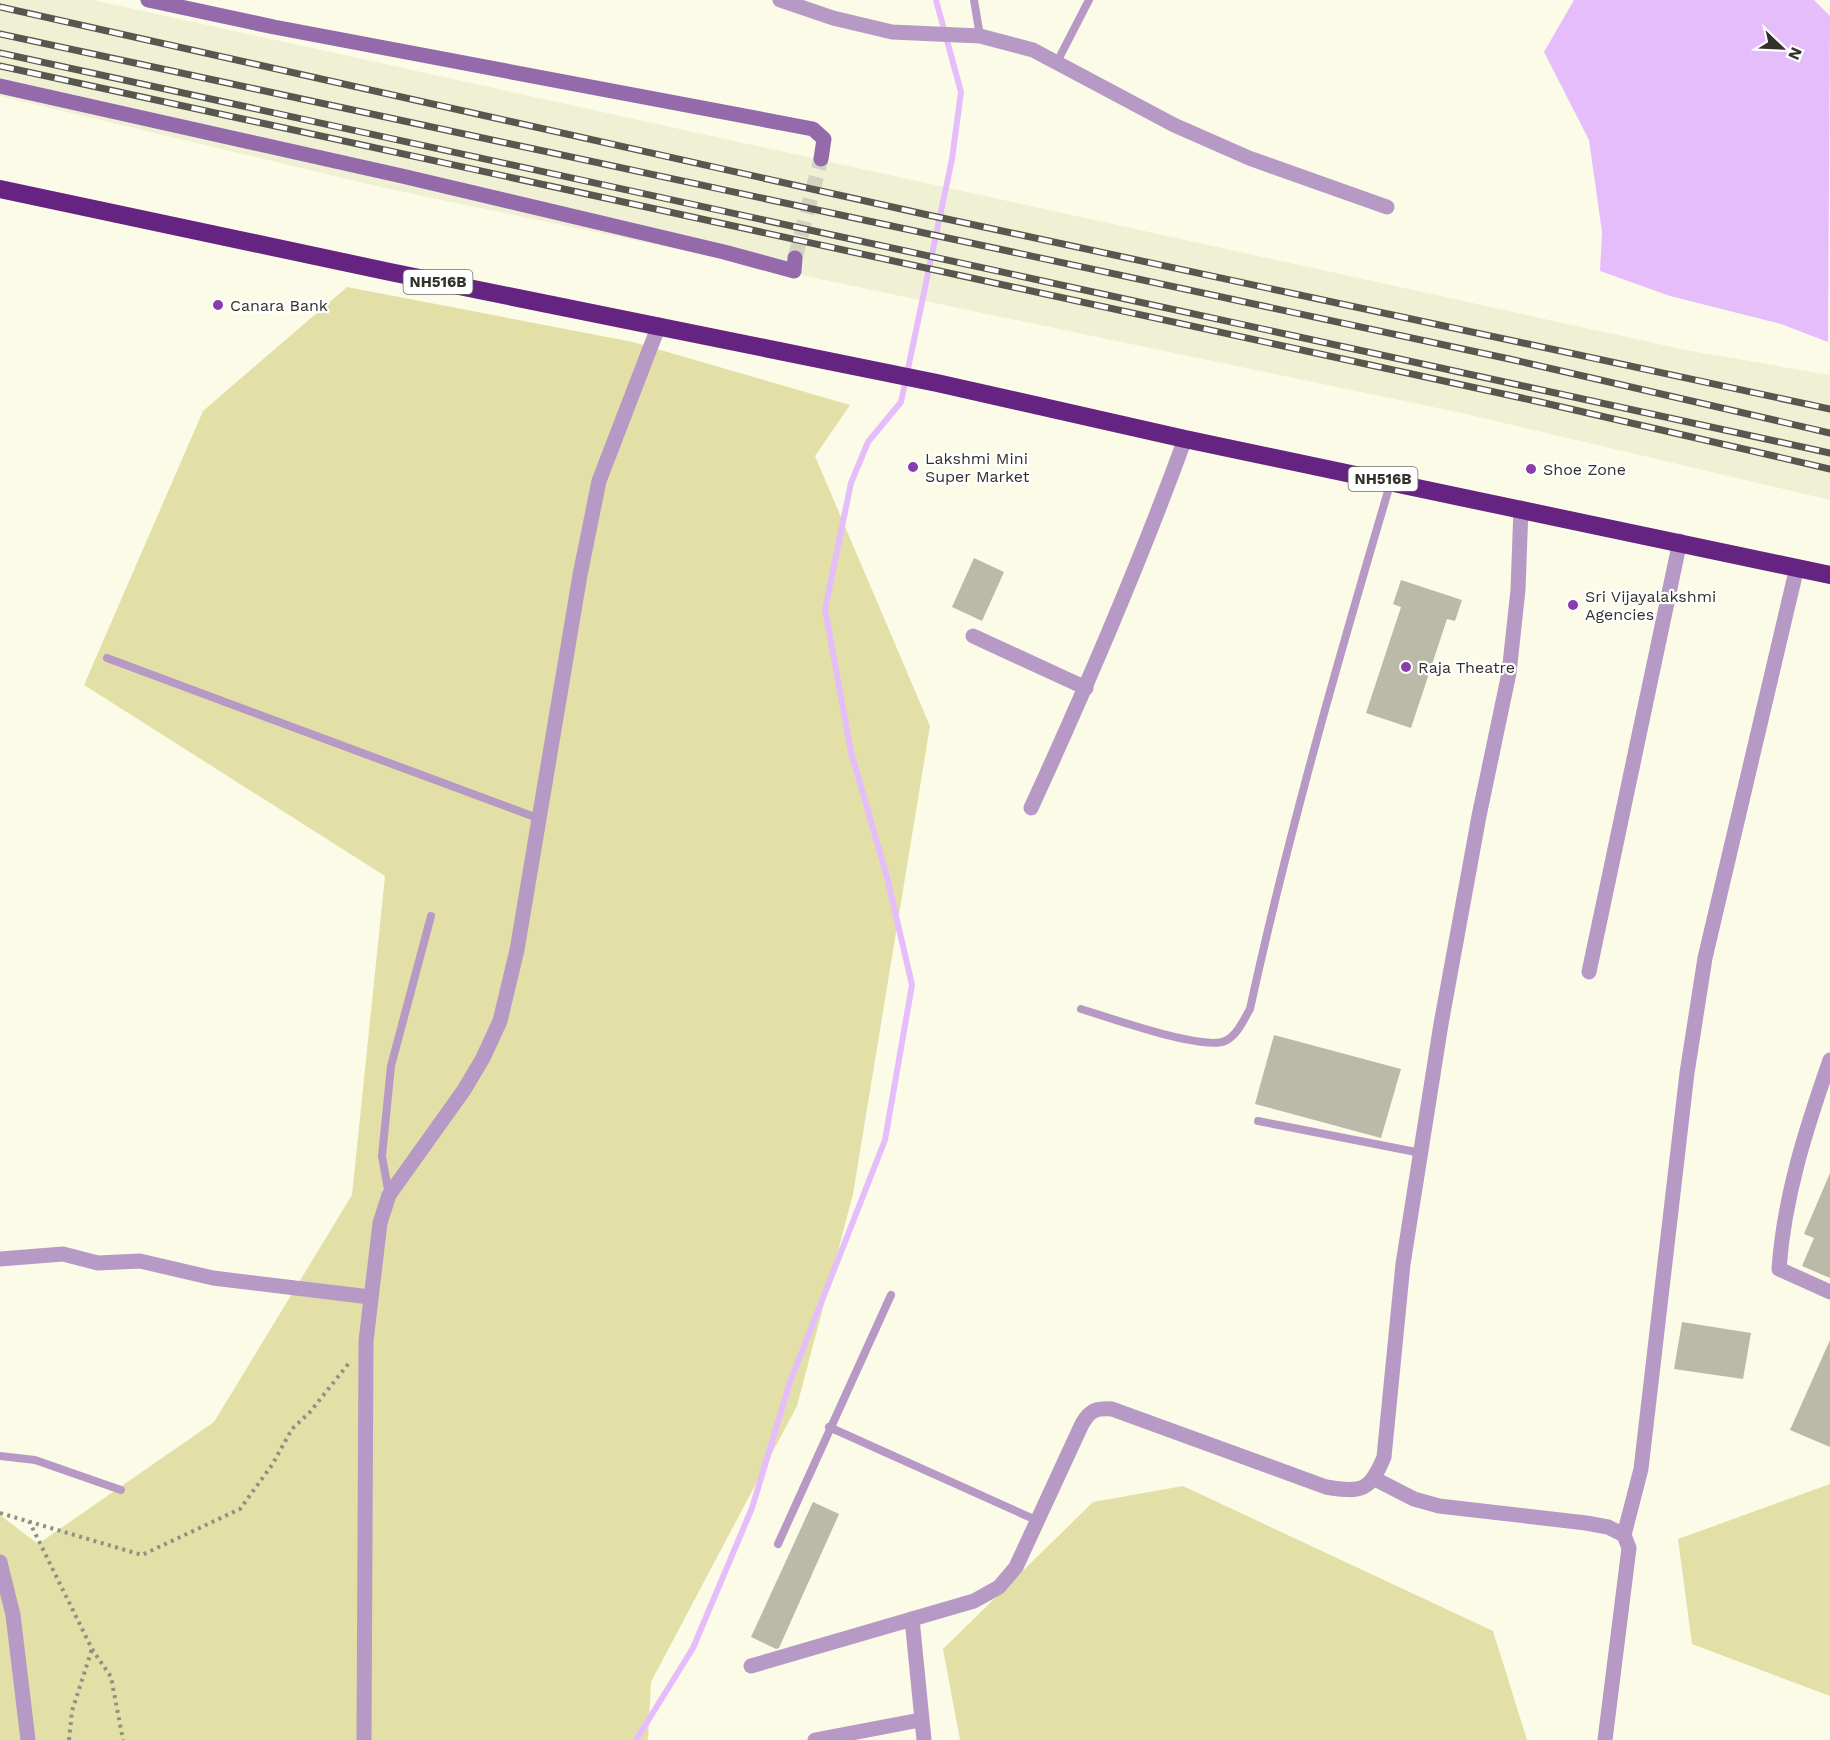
<svg xmlns="http://www.w3.org/2000/svg" width="1830" height="1740" font-family="'Work Sans',sans-serif">
  <style>
    .built { fill: #f0f0d5 }
    .green { fill: #e3e0a7 }
    .water { fill: #e5bdfb }
    .lines { fill: none; stroke-linecap: round; stroke-linejoin: round }
    .stream { stroke: #e5bdfb; stroke-width: 6 }
    .building { fill: #bbbaa8 }
    .secondary-tunnel { stroke: #d4d3c2; stroke-width: 15; stroke-dasharray: 15 8; stroke-linecap: butt }
    .path { stroke: #909083; stroke-width: 4; stroke-dasharray: 3 4.5; stroke-linecap: butt }
    .lane { stroke: #b699c5; stroke-width: 8 }
    .street { stroke: #b699c5; stroke-width: 15 }
    .secondary { stroke: #946aaa; stroke-width: 15 }
    .highway { stroke: #662482; stroke-width: 18 }
    .rail-casing { stroke: #57574e; stroke-width: 7 }
    .rail { stroke: #fff; stroke-width: 4.5; stroke-dasharray: 14; stroke-linecap: butt }
    .poi-dot { fill: #8b3dad; stroke: #fff; stroke-width: 2 }
    .labels { text-anchor: middle; stroke-width: 4.5; stroke-linejoin: round; paint-order: stroke }
    .shield { fill: #fff; stroke: #70706b; stroke-width: 1.5 }
    .shield-label { font-size: 15px; font-weight: bold; fill: #32322b }
    .poi-label { font-size: 16px; fill: #32322b; stroke: #fff; text-anchor: start }
  </style>
  <rect width="100%" height="100%" fill="#fcfbe8"/>
  <path class="built" d="M 0,0 L 93,0 L 1686,350 L 1830,375 L 1830,500 L 1466,414 L 389,189 L 0,96 Z"/>
  <g class="green">
    <path d="M 347,287 L 633,342 L 850,405 L 815,456 L 930,726 L 853,1194 L 797,1406 L 651,1682 L 648,1740 L 0,1740 L 0,1515 L 38,1544 L 214,1422 L 352,1195 L 385,876 L 84,685 L 203,411 Z"/>
    <path d="M 1830,1484 L 1830,1696 L 1692,1644 L 1678,1539 Z"/>
    <path d="M 1183,1486 L 1493,1631 L 1527,1740 L 960,1740 L 943,1649 L 1093,1502 Z"/>
  </g>
  <path class="water" d="M 1574,0 L 1814,0 L 1830,16 L 1828,342 L 1781,324 L 1670,296 L 1600,271 L 1602,232 L 1589,140 L 1544,52 Z"/>
  <g class="lines">
    <path class="stream" d="M 636,1740 L 693,1648 L 752,1508 L 790,1382 L 885,1140 L 912,985 L 887,877 L 851,752 L 825,609 L 851,483 L 868,442 L 901,402 L 952,159 L 961,92 L 936,0"/>
  </g>
  <g class="building">
    <path d="M 974,558 L 1004,572 L 982,621 L 952,607 Z"/>
    <path d="M 1401,580 L 1462,600 L 1455,621 L 1447,619 L 1411,728 L 1366,713 L 1401,607 L 1393,604 Z"/>
    <path d="M 1274,1035 L 1401,1069 L 1381,1138 L 1255,1104 Z"/>
    <path d="M 1830,1173 L 1830,1278 L 1802,1266 L 1814,1238 L 1804,1234 Z"/>
    <path d="M 1682,1322 L 1751,1333 L 1743,1379 L 1674,1369 Z"/>
    <path d="M 1830,1340 L 1830,1447 L 1790,1430 Z"/>
    <path d="M 813,1502 L 839,1514 L 779,1648 L 776,1649 L 751,1637 Z"/>
  </g>
  <g class="lines">
    <path class="secondary-tunnel" d="M 795,258 L 821,159"/>
    <g class="path">
      <path d="M 0,1513 L 142,1555 L 240,1509 L 272,1465 L 292,1429 L 310,1412 L 349,1363"/>
      <path d="M 29,1521 L 92,1649 L 111,1677 L 123,1740"/>
      <path d="M 69,1740 L 72,1711 L 92,1649"/>
    </g>
    <g class="lane">
      <path d="M 974,0 L 980,36"/>
      <path d="M 1057,62 L 1089,0"/>
      <path d="M 107,658 L 540,819"/>
      <path d="M 1081,1009 C 1108,1017 1202,1051 1225,1041 C 1237,1036 1244,1019 1250,1009 C 1289,830 1339,657 1391,481"/>
      <path d="M 1258,1121 L 1421,1153"/>
      <path d="M 389,1195 L 382,1156 L 391,1066 L 431,916"/>
      <path d="M 829,1427 L 1036,1520"/>
      <path d="M 0,1456 L 35,1460 L 121,1490"/>
      <path d="M 778,1544 L 891,1295"/>
    </g>
    <g class="street">
      <path d="M 780,0 L 833,18 L 892,32 L 980,36 L 1033,50 L 1174,125 L 1249,158 L 1387,207"/>
      <path d="M 973,636 L 1086,688"/>
      <path d="M 1031,808 C 1087,686 1139,565 1185,439"/>
      <path d="M 1589,972 L 1680,541"/>
      <path d="M 1830,1060 C 1806,1129 1784,1197 1779,1269 L 1830,1292"/>
      <path d="M 0,1259 L 63,1254 L 98,1263 L 140,1261 L 213,1278 L 370,1297"/>
      <path d="M 1375,1479 L 1414,1499 L 1439,1506 L 1586,1523 L 1608,1527 L 1624,1535 L 1629,1548 L 1605,1740"/>
      <path d="M 1624,1535 L 1641,1469 L 1687,1073 L 1705,958 L 1797,567"/>
      <path d="M 0,1562 L 13,1615 L 28,1740"/>
      <path d="M 912,1619 L 924,1740"/>
      <path d="M 751,1666 L 974,1601 L 999,1587 L 1016,1567 L 1082,1424 C 1090,1410 1096,1408 1112,1409 L 1326,1487 C 1362,1493 1370,1491 1384,1457 L 1403,1264 L 1441,1024 L 1479,816 L 1509,673 L 1518,590 L 1521,508"/>
      <path d="M 364,1740 L 366,1341 L 380,1223 L 389,1195 L 464,1090 L 483,1058 L 500,1021 L 517,950 L 580,575 L 599,481 L 659,325"/>
      <path d="M 815,1740 L 920,1720"/>
    </g>
    <g class="secondary">
      <path d="M 148,0 L 274,27 L 813,129 L 824,139 L 821,159"/>
      <path d="M 0,86 L 402,176 L 724,252 L 794,271 L 795,258"/>
    </g>
    <path class="highway" d="M 0,189 L 390,272 L 937,383 L 1185,439 L 1830,575"/>
    <g class="rail-casing">
      <g id="rail">
        <path d="M 0,7 L 928,215 L 1830,409"/>
        <path d="M 0,34 L 1514,360 L 1830,433"/>
        <path d="M 0,53 L 1830,453"/>
        <path d="M 0,66 L 1540,402 L 1830,469"/>
      </g>
    </g>
    <use href="#rail" class="rail"/>
  </g>
  <g class="poi-dot">
    <circle cx="218" cy="305" r="6"/>
    <circle cx="913" cy="467" r="6"/>
    <circle cx="1531" cy="469" r="6"/>
    <circle cx="1573" cy="605" r="6"/>
    <circle cx="1406" cy="667" r="6"/>
  </g>
  <g class="labels">
    <g class="shield">
      <rect x="403.5" y="270" width="69" height="24" rx="4.5"/>
      <rect x="1348.5" y="467" width="69" height="24" rx="4.5"/>
    </g>
    <g class="shield-label">
      <text x="438" y="287">NH516B</text>
      <text x="1383" y="484">NH516B</text>
    </g>
    <g class="poi-label">
      <text x="230" y="311">Canara Bank</text>
      <text x="925" y="464">Lakshmi Mini<tspan x="925" dy="18">Super Market</tspan></text>
      <text x="1543" y="475">Shoe Zone</text>
      <text x="1585" y="602">Sri Vijayalakshmi<tspan x="1585" dy="18">Agencies</tspan></text>
      <text x="1418" y="673">Raja Theatre</text>
    </g>
  </g>
  <g transform="translate(1782 48) rotate(113)" stroke="#ffffff" stroke-width="4.5" paint-order="stroke">
  <path d="M0-4.5L10 22L0 15L-10 22Z" fill="#32322b"/>
  <text y="-9" font-size="16" font-weight="bold" text-anchor="middle" fill="#32322b">N</text>
  </g>
</svg>
